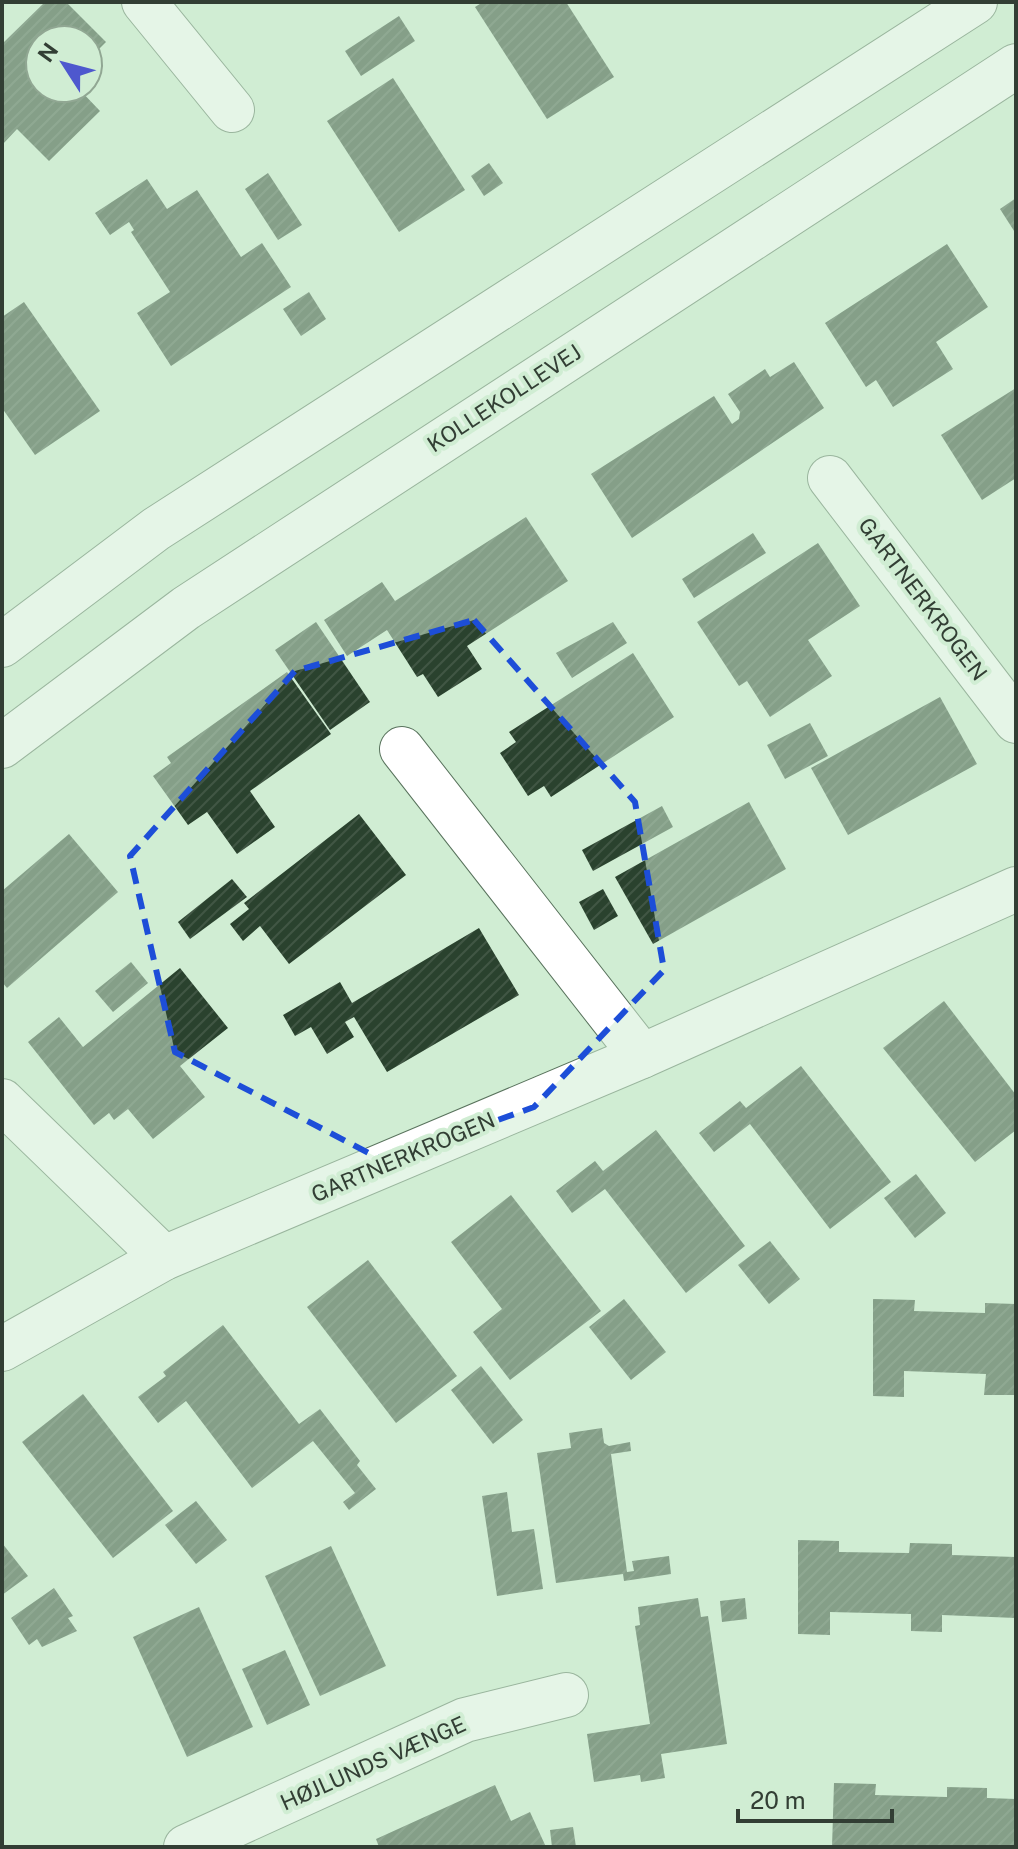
<svg xmlns="http://www.w3.org/2000/svg" width="1018" height="1849" font-family="'Public Sans',sans-serif">
  <style>
    .building { fill: url(#building-hatch) }
    .lines { fill: none; stroke-linecap: round; stroke-linejoin: round }
    .minor-casing { stroke: #59735d; stroke-width: 46 }
    .minor { stroke: #fff; stroke-width: 44 }
    .marked { fill: none; stroke: #1d4ed8; stroke-width: 6; stroke-dasharray: 16 10; stroke-linejoin: round }
    .labels { text-anchor: middle; stroke-width: 8; stroke-linejoin: round; paint-order: stroke }
    .street-label { font-size: 22px; fill: #323e34; stroke: #d0edd3 }
  </style>
  <defs>
    <pattern id="building-hatch" width="6" height="6" patternUnits="userSpaceOnUse" patternTransform="scale(2)"><rect width="6" height="6" fill="#2a422e"/><path d="M-1 1l2-2M0 6l6-6M5 7l2-2" fill="none" stroke="#415644"/></pattern>
  </defs>
  <rect width="100%" height="100%" fill="#d0edd3"/>
  <g class="building">
    <path d="M 45,2 L 66,2 L 106,42 L 88,60 L 88,40 L 40,40 L 40,88 L 78,88 L 100,111 L 49,161 L 17,129 L 2,145 L 2,44 Z"/>
    <path d="M 483,2 L 566,2 L 614,77 L 547,119 L 475,7 Z"/>
    <path d="M 399,16 L 415,41 L 361,76 L 345,51 Z"/>
    <path d="M 393,78 L 465,190 L 399,232 L 327,121 Z"/>
    <path d="M 489,163 L 503,183 L 484,196 L 471,176 Z"/>
    <path d="M 268,173 L 302,225 L 278,240 L 245,189 Z"/>
    <path d="M 147,179 L 167,209 L 197,190 L 241,257 L 262,243 L 291,287 L 171,366 L 137,313 L 170,292 L 131,232 L 134,230 L 129,222 L 110,235 L 95,213 Z"/>
    <path d="M 1016,198 L 1016,234 L 1000,209 Z"/>
    <path d="M 947,244 L 988,307 L 936,342 L 953,369 L 893,407 L 876,380 L 866,387 L 825,323 Z"/>
    <path d="M 309,292 L 326,319 L 301,336 L 283,309 Z"/>
    <path d="M 24,302 L 100,411 L 35,455 L 2,408 L 2,317 Z"/>
    <path d="M 794,362 L 824,408 L 632,538 L 591,474 L 714,396 L 732,424 L 739,419 L 740,412 L 728,394 L 765,369 L 770,377 Z"/>
    <path d="M 1016,388 L 1016,478 L 982,500 L 941,435 Z"/>
    <path d="M 526,517 L 568,581 L 467,646 L 482,669 L 438,697 L 423,674 L 417,677 L 387,630 L 347,656 L 324,620 L 382,582 L 395,601 Z"/>
    <path d="M 753,533 L 766,553 L 694,598 L 682,579 Z"/>
    <path d="M 818,543 L 860,606 L 808,640 L 832,676 L 770,717 L 747,681 L 739,686 L 697,622 Z"/>
    <path d="M 316,622 L 370,702 L 330,730 L 275,650 Z"/>
    <path d="M 613,622 L 627,643 L 572,678 L 556,653 Z"/>
    <path d="M 633,653 L 674,717 L 551,797 L 544,786 L 528,796 L 500,753 L 516,742 L 509,732 Z"/>
    <path d="M 287,672 L 331,734 L 250,791 L 275,827 L 237,854 L 207,812 L 188,825 L 153,776 L 171,763 L 167,757 Z"/>
    <path d="M 940,697 L 977,764 L 848,835 L 811,768 Z"/>
    <path d="M 810,723 L 828,756 L 785,779 L 767,745 Z"/>
    <path d="M 749,802 L 786,869 L 653,944 L 615,877 Z"/>
    <path d="M 662,806 L 673,827 L 593,871 L 582,850 Z"/>
    <path d="M 359,814 L 406,875 L 289,964 L 260,926 L 243,941 L 230,924 L 249,909 L 244,903 Z"/>
    <path d="M 69,834 L 118,892 L 7,988 L 2,982 L 2,891 Z"/>
    <path d="M 232,879 L 247,897 L 190,939 L 178,922 Z"/>
    <path d="M 603,889 L 618,916 L 594,930 L 579,902 Z"/>
    <path d="M 479,928 L 519,995 L 387,1072 L 354,1017 L 345,1022 L 354,1037 L 327,1054 L 311,1027 L 295,1036 L 283,1015 L 340,982 L 352,1003 Z"/>
    <path d="M 131,962 L 148,983 L 113,1012 L 95,991 Z"/>
    <path d="M 180,968 L 228,1028 L 180,1066 L 205,1097 L 153,1139 L 128,1109 L 114,1120 L 109,1113 L 94,1125 L 28,1042 L 59,1017 L 83,1047 Z"/>
    <path d="M 944,1001 L 1016,1095 L 1016,1130 L 975,1162 L 883,1048 Z"/>
    <path d="M 801,1066 L 891,1182 L 830,1229 L 750,1124 L 714,1152 L 699,1133 L 740,1101 L 746,1108 Z"/>
    <path d="M 656,1130 L 745,1246 L 686,1293 L 605,1189 L 572,1213 L 556,1191 L 595,1161 L 603,1171 Z"/>
    <path d="M 916,1174 L 946,1213 L 915,1238 L 884,1198 Z"/>
    <path d="M 511,1195 L 601,1311 L 510,1380 L 473,1332 L 502,1309 L 451,1242 Z"/>
    <path d="M 770,1241 L 800,1279 L 769,1304 L 738,1265 Z"/>
    <path d="M 368,1260 L 457,1376 L 396,1423 L 307,1307 Z"/>
    <path d="M 624,1299 L 666,1352 L 631,1380 L 589,1327 Z"/>
    <path d="M 873,1299 L 915,1300 L 914,1311 L 985,1313 L 985,1303 L 1016,1304 L 1016,1395 L 984,1395 L 986,1374 L 904,1371 L 904,1397 L 873,1396 Z"/>
    <path d="M 223,1325 L 299,1424 L 320,1409 L 360,1461 L 357,1465 L 376,1489 L 349,1510 L 343,1502 L 355,1493 L 313,1441 L 252,1488 L 186,1401 L 158,1423 L 138,1397 L 166,1376 L 163,1372 Z"/>
    <path d="M 481,1366 L 523,1420 L 493,1444 L 451,1390 Z"/>
    <path d="M 83,1394 L 173,1511 L 113,1558 L 22,1442 Z"/>
    <path d="M 602,1428 L 604,1443 L 609,1446 L 630,1442 L 631,1451 L 611,1454 L 627,1572 L 634,1571 L 632,1561 L 669,1556 L 671,1574 L 624,1581 L 623,1574 L 556,1583 L 537,1453 L 571,1448 L 569,1433 Z"/>
    <path d="M 507,1492 L 512,1532 L 534,1529 L 543,1589 L 497,1596 L 482,1496 Z"/>
    <path d="M 196,1501 L 227,1540 L 196,1564 L 165,1525 Z"/>
    <path d="M 798,1540 L 839,1541 L 839,1552 L 909,1553 L 910,1543 L 952,1544 L 952,1555 L 1016,1557 L 1016,1618 L 942,1615 L 942,1632 L 911,1631 L 911,1614 L 830,1612 L 830,1635 L 798,1634 Z"/>
    <path d="M 2,1543 L 28,1576 L 2,1595 Z"/>
    <path d="M 331,1546 L 386,1666 L 320,1696 L 265,1576 Z"/>
    <path d="M 54,1588 L 73,1616 L 68,1618 L 77,1631 L 42,1647 L 37,1639 L 29,1645 L 11,1618 Z"/>
    <path d="M 698,1598 L 701,1617 L 708,1616 L 727,1744 L 661,1754 L 665,1778 L 641,1782 L 640,1775 L 594,1782 L 587,1734 L 650,1724 L 635,1626 L 640,1625 L 638,1607 Z"/>
    <path d="M 745,1598 L 747,1619 L 722,1622 L 720,1601 Z"/>
    <path d="M 199,1607 L 253,1727 L 187,1757 L 133,1637 Z"/>
    <path d="M 285,1650 L 310,1705 L 267,1725 L 242,1669 Z"/>
    <path d="M 834,1783 L 876,1784 L 875,1795 L 947,1797 L 947,1787 L 987,1788 L 987,1798 L 1016,1799 L 1016,1847 L 832,1847 Z"/>
    <path d="M 495,1785 L 511,1821 L 530,1812 L 546,1847 L 379,1847 L 376,1839 Z"/>
    <path d="M 573,1827 L 576,1847 L 552,1847 L 550,1830 Z"/>
  </g>
  <g class="lines">
    <g class="minor-casing">
      <g id="minor">
        <path d="M 144,2 L 232,110"/>
        <path d="M 830,478 L 1016,721"/>
        <path d="M 2,645 L 156,529 L 975,2"/>
        <path d="M 2,746 L 186,608 L 1016,66"/>
        <path d="M 402,749 L 642,1056"/>
        <path d="M 2,1101 L 164,1258"/>
        <path d="M 2,1349 L 164,1258 L 642,1056 L 1016,889"/>
        <path d="M 186,1847 L 465,1720 L 566,1695"/>
      </g>
    </g>
    <use href="#minor" class="minor"/>
  </g>
  <path d="M0 0H1018V1849H0ZM 474,620 L 635,802 L 664,970 L 534,1107 L 384,1161 L 175,1052 L 130,856 L 295,671 Z" fill="#d0edd3" fill-opacity=".55" fill-rule="evenodd"/>
  <path class="marked" d="M 474,620 L 635,802 L 664,970 L 534,1107 L 384,1161 L 175,1052 L 130,856 L 295,671 Z"/>
  <g class="labels">
    <g class="street-label">
      <text transform="translate(504 398) rotate(-33)" y="8">KOLLEKOLLEVEJ</text>
      <text transform="translate(923 599) rotate(53)" y="8">GARTNERKROGEN</text>
      <text transform="translate(403 1157) rotate(-23)" y="8">GARTNERKROGEN</text>
      <text transform="translate(373 1763) rotate(-24)" y="8">HØJLUNDS VÆNGE</text>
    </g>
  </g>
  <rect width="1018" height="1849" fill="none" stroke="#323e34" stroke-width="8"/>
  <g transform="translate(64 64) rotate(306)"><circle r="38" fill="#d0edd3" stroke="#91a793" stroke-width="2"/>
  <path d="M0-6L14 30L0 20L-14 30Z" fill="#4e58ce"/>
  <text y="-12" font-size="22" font-weight="bold" text-anchor="middle" fill="#323e34">N</text>
  </g>
  <path d="M738 1809v12h154v-12" fill="none" stroke="#323e34" stroke-width="4"/>
  <text x="750" y="1809" font-size="24" fill="#323e34" stroke="#d0edd3" stroke-width="6" paint-order="stroke">20 m</text>
</svg>
